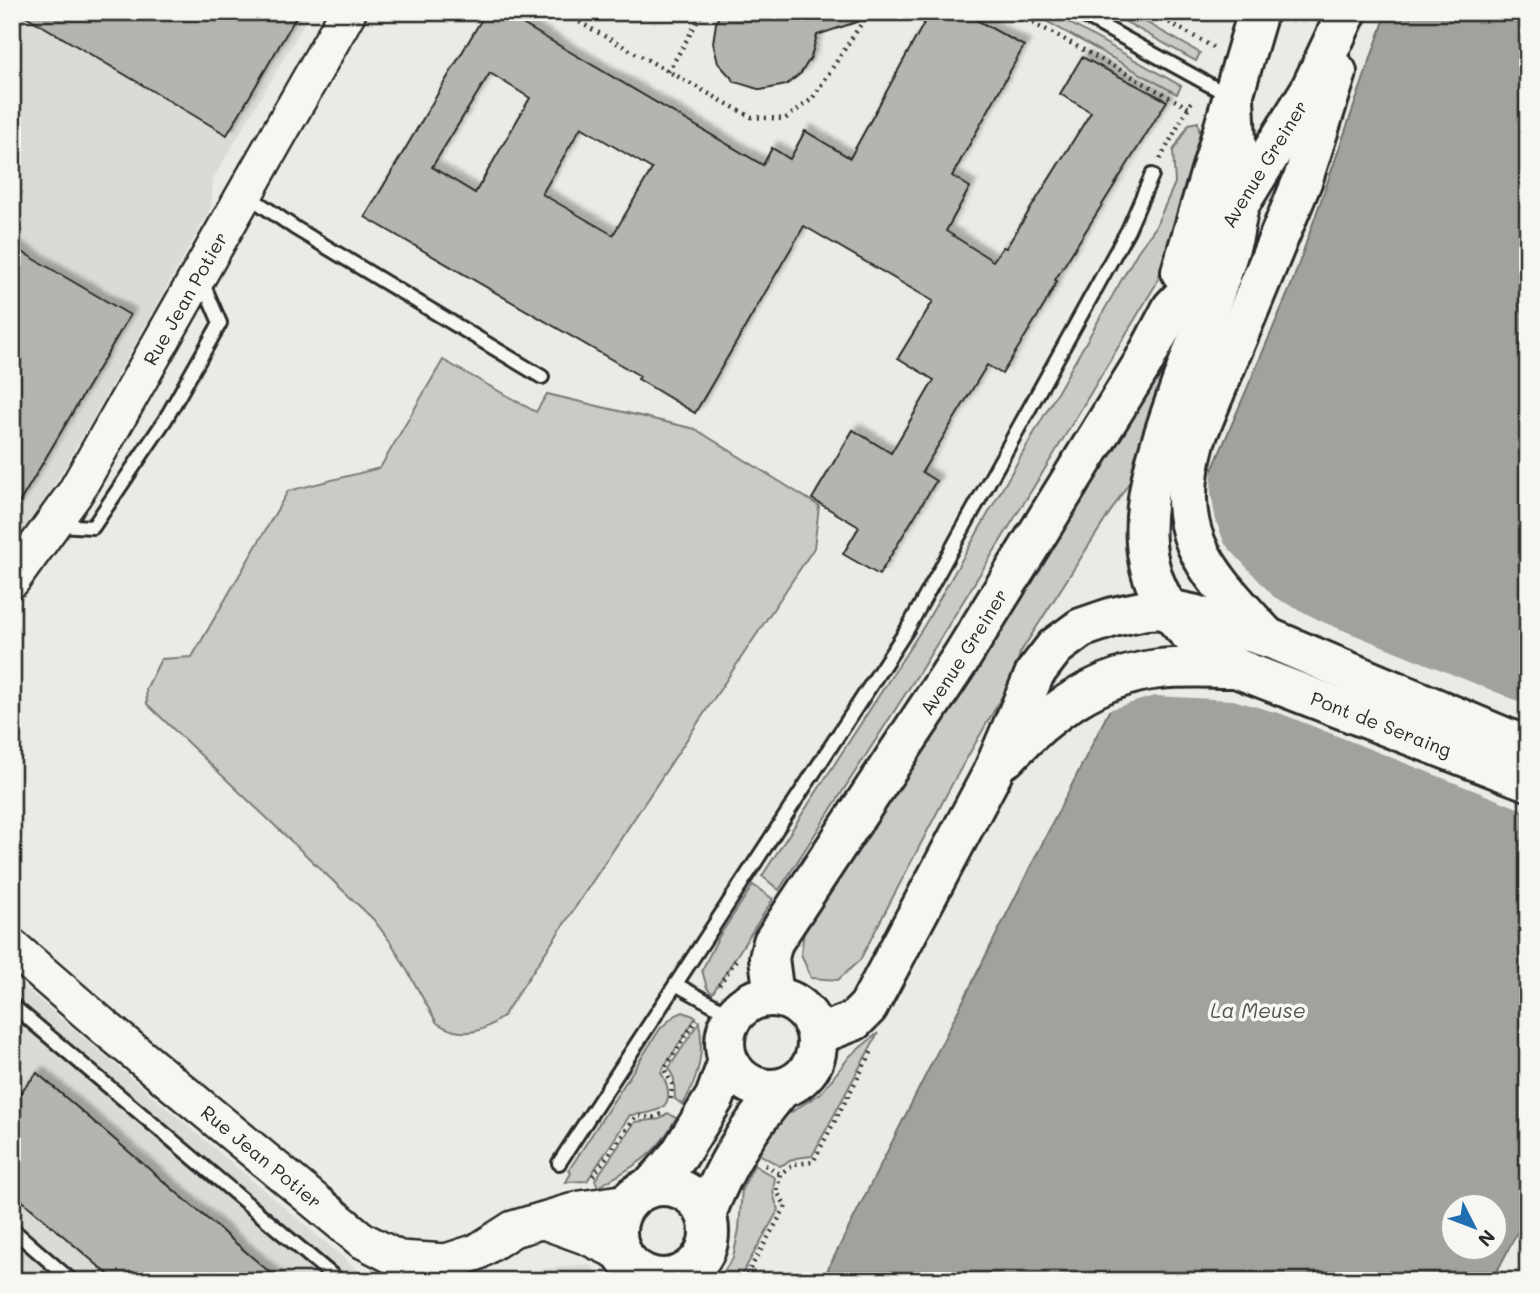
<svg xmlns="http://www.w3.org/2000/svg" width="1540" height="1293" font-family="Mali,sans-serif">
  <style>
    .built { fill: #dadad6 }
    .green { fill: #cacac7; stroke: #7a7a79; stroke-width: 2 }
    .water { fill: #a1a19e; stroke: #727270; stroke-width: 2; fill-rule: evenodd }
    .pier { fill: #eaeae6 }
    .building { fill: #b4b4b1; stroke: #2b2b2b; stroke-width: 2; fill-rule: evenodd; filter: url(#shadow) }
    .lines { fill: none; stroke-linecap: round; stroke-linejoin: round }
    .lane-casing { stroke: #2b2b2b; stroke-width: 18 }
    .secondary-casing { stroke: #2b2b2b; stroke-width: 40 }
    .primary-casing { stroke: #2b2b2b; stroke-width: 44 }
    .path { stroke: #2b2b2b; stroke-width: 4.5; stroke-dasharray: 2 5; stroke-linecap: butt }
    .lane { stroke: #f6f6f2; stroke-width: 12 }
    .secondary { stroke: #f6f6f2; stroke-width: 35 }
    .primary { stroke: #f6f6f2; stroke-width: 38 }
    .labels { text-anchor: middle; stroke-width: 7; stroke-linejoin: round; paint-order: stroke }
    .street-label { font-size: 19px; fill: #2b2b2b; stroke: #f6f6f2 }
    .water-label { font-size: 21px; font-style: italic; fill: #545453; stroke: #f6f6f2 }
  </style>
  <defs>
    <filter id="shadow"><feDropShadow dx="6" dy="-6" stdDeviation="2" flood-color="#0004"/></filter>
  </defs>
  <rect width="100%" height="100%" fill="#eaeae6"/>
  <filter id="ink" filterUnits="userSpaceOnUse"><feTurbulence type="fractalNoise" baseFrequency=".0143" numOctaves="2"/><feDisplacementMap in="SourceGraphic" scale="14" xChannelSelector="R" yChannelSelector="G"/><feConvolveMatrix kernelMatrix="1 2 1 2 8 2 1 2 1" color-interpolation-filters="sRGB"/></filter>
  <g filter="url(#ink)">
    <g class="built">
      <path d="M 12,12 L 311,12 L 213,179 L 211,208 L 100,406 L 45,501 L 12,545 Z"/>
      <path d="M 12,977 L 371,1281 L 12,1281 Z"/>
      <path d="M 588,1264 L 606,1281 L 516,1281 L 543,1269 Z"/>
    </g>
    <g class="green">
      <path d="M 1030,12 L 1050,12 L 1181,86 L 1177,94 Z"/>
      <path d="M 1108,12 L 1128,12 L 1200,53 L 1196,61 Z"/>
      <path d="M 1198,122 L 1200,137 L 1185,199 L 1156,284 L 1054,454 L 922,668 L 779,890 L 762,876 L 924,626 L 1138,251 L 1155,228 L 1175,183 L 1173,151 L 1189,124 Z"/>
      <path d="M 1205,291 L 1157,439 L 1020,653 L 1015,674 L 952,784 L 860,960 L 838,980 L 811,978 L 801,954 L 804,931 L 983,651 Z"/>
      <path d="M 443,360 L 536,412 L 547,394 L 695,429 L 819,506 L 814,548 L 503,1016 C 483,1033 461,1039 437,1023 L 392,944 L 373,919 L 147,704 L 146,689 L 161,659 L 192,657 L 288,491 L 380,468 Z"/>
      <path d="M 753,885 L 773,899 L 712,994 L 707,988 L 702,970 L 718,938 Z"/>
      <path d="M 683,1012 L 696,1017 L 661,1072 C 679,1106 662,1113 630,1115 L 587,1181 L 566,1182 L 571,1173 L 569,1170 L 660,1029 L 674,1016 Z"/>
      <path d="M 699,1022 C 705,1053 698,1078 683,1105 L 675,1099 L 674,1079 L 669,1068 Z"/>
      <path d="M 878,1033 L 812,1156 L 796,1158 L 780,1166 L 759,1154 L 782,1118 L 821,1093 L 850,1056 Z"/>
      <path d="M 668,1113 L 676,1118 C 656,1157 634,1166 598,1187 L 595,1180 L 635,1122 L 660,1119 Z"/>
      <path d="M 754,1165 L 775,1178 C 772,1191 773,1198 779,1209 L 738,1281 L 717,1281 L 733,1258 L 739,1229 L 742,1189 Z"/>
    </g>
    <path class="water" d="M 1387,12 L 1528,12 L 1528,1212 L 1492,1281 L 822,1281 L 1109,711 L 1291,286 ZM 1452,1206 L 1494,1206 L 1494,1248 L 1452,1248 Z"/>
    <path class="pier" d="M 1212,464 L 1211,493 L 1216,521 L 1225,544 L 1274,597 L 1323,622 L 1528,705 L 1528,812 L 1282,714 L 1233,700 L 1154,696 L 1105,711 Z"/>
    <g class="building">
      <path d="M 19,12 L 299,12 L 227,135 Z"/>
      <path d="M 486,12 L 502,12 L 763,165 L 772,148 L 790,159 L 805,131 L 850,158 L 930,12 L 962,12 L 1024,46 L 952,176 L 970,187 L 946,231 L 993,261 L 1003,247 L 1006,248 L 1091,112 L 1060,94 L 1082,57 L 1167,101 L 1055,280 L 1057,281 L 1045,304 L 1002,374 L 987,365 L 922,472 L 936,481 L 879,575 L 843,554 L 859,527 L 812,499 L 853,430 L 891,453 L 934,380 L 898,358 L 933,301 L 804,226 L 695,413 L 638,379 L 640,376 L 365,217 ZM 490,73 L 530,98 L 475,193 L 432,167 ZM 581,127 L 652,169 L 613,235 L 542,194 Z"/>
      <path d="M 720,12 L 872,12 L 872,17 L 817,35 L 811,57 L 801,73 L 786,85 L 761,90 L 735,82 L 718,63 L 713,43 L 716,23 Z"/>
      <path d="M 12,246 L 130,315 L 12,515 Z"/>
      <path d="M 37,1073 L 280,1281 L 116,1281 L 12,1192 L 12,1102 Z"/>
    </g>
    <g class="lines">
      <g class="lane-casing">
        <g id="lane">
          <path d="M 1077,12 L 1228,95"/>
          <path d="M 247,195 L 295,228 L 542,377"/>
          <path d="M 58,525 L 93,527 L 165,420 L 220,323 L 202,281"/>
          <path d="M 677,985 L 733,1016"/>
          <path d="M 12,1005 L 339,1281"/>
          <path d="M 559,1163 L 908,628 L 1128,230 L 1152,175"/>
          <path d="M 12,1229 L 72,1281"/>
        </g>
      </g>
      <g class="secondary-casing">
        <g id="secondary">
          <path id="s1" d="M 12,580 L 75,493 L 348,12"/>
          <path id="s2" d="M 12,947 L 103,1026 L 362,1240 L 399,1259 L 446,1262 L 477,1252 L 513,1229 L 581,1209 L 628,1202"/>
          <path d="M 544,1221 L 588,1237 L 623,1254"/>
        </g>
      </g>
      <g class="primary-casing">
        <g id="primary">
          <path id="s3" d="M 1234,99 L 1239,205 L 1233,237 C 1218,290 1196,341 1178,393 C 1137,506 1115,597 1236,668 L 1528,781"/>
          <path d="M 1181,272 L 1258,12"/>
          <path d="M 1267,637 C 1205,569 1169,536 1196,438 L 1303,179 L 1337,72"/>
          <path d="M 1007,757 C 1048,712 1097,676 1159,669 C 1184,666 1210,668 1236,668"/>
          <path id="s4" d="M 774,996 L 769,958 L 773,942 L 961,658 L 1143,363 L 1172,308 L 1191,288 L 1239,205 L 1310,90 L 1347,12"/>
          <circle cx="771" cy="1043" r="46"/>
          <path d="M 817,1035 L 854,1021 L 868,1007 L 992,774 L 1035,673 L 1055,647 L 1081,628 L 1113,617 L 1146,610 L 1168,609 L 1192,614 L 1269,638 L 1528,747"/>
          <circle cx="663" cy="1232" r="46"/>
          <path d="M 651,1187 L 679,1155 L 715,1097 L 728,1061"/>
          <path d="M 706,1214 C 726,1163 746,1131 781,1089"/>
        </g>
      </g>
      <g class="path">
        <path d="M 561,12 L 751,117 L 785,119 L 812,99 L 869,12"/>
        <path d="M 1007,12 L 1049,31 L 1189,108"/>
        <path d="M 1151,12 L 1213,47"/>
        <path d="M 668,72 L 703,12"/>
        <path d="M 1160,159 L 1193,99"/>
        <path d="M 12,908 L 22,916"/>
        <path d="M 719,985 L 736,960"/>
        <path d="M 671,1099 L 672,1084 L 664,1069 L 697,1019"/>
        <path d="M 765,1165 L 780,1174"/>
        <path d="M 593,1176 L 636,1116 L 652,1118 L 664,1113"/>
        <path d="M 743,1281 L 786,1206 L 777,1192 L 780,1174 L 794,1164 L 813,1162 L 873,1049"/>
      </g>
      <use href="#lane" class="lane"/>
      <use href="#secondary" class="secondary"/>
      <use href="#primary" class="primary"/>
    </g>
  </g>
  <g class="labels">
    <g class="street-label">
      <text dy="7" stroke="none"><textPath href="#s4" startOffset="976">Avenue Greiner</textPath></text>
      <text dy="7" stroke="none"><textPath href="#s1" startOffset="331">Rue Jean Potier</textPath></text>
      <text dy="7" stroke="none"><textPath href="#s4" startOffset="402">Avenue Greiner</textPath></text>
      <text dy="7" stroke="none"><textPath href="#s3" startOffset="775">Pont de Seraing</textPath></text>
      <text dy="7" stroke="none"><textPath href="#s2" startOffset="326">Rue Jean Potier</textPath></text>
    </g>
    <g class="water-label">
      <text x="1258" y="1018">La Meuse</text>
    </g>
  </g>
  <rect width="1540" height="1293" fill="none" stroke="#f6f6f2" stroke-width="42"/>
  <rect x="21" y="21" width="1498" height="1251" fill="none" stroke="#2b2b2b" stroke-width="2.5" filter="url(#ink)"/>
  <g transform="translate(1474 1227) rotate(132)"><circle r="33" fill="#f6f6f2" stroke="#a5a5a2" stroke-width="2"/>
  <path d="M0-5L12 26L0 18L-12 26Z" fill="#1f6fb2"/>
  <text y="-10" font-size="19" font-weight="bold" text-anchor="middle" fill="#2b2b2b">N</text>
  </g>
</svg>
